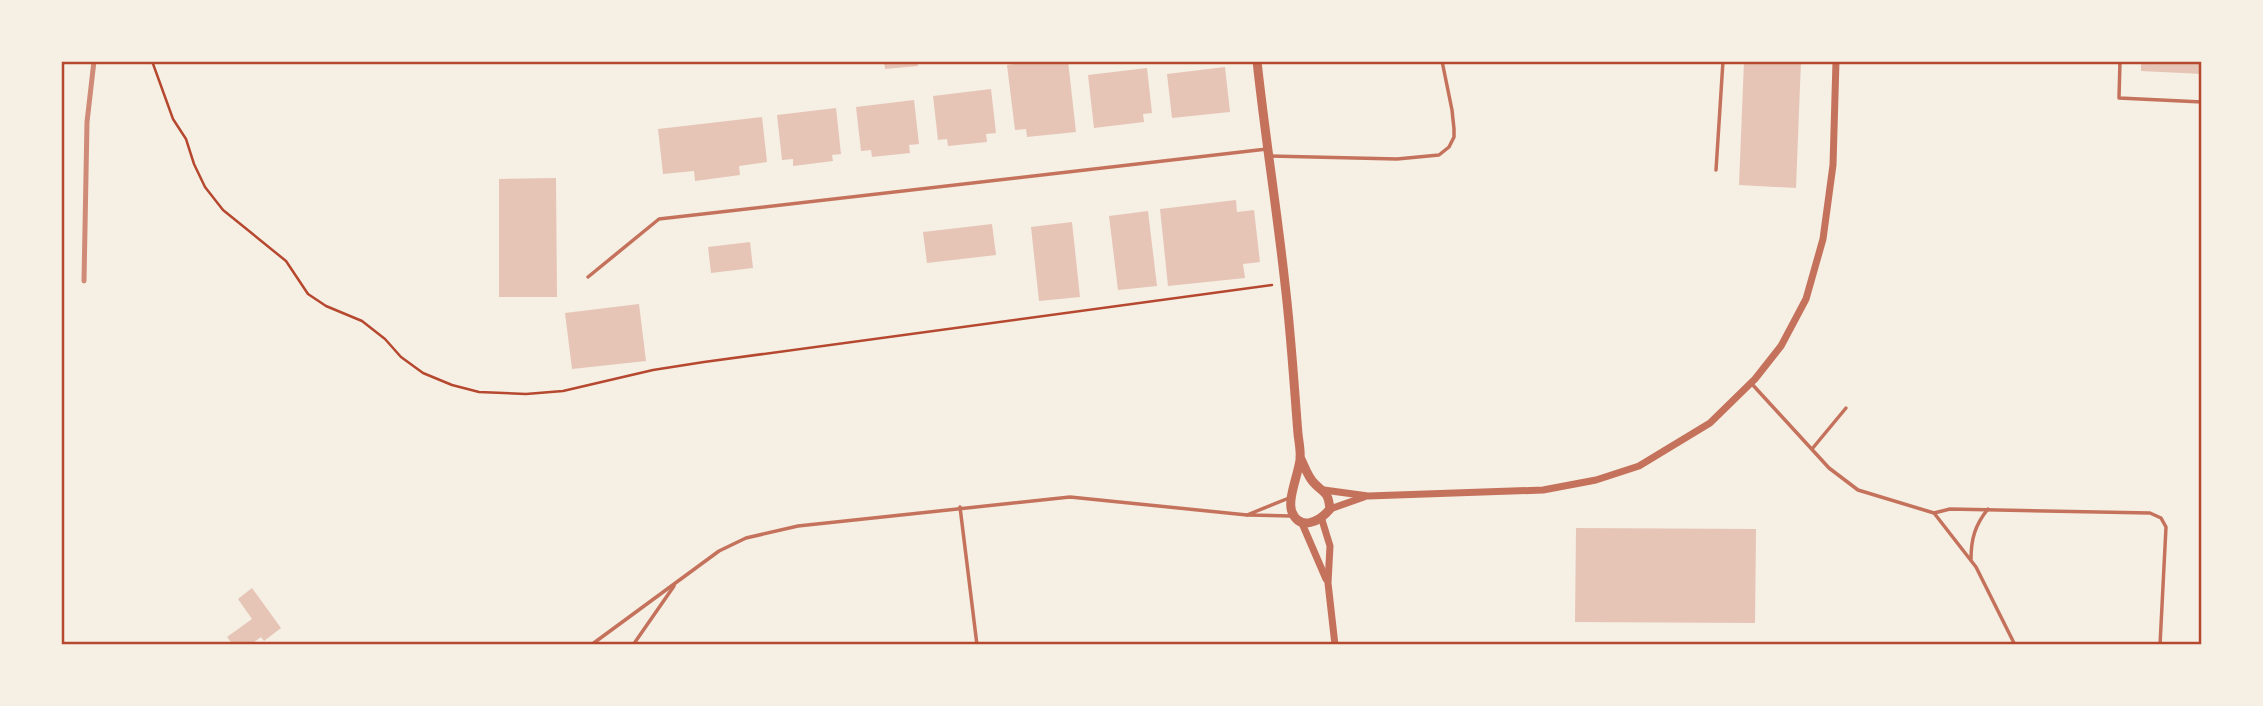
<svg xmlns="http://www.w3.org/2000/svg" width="2263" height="706" font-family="Raleway,sans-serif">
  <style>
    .building { fill: #e6c5b7 }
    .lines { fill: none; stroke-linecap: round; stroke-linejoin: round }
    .path { stroke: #b5482f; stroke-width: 2.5 }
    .service { stroke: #c5725c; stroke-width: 3.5 }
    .minor { stroke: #c5725c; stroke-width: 7 }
    .tertiary { stroke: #c5725c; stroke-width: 9 }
    .rail { stroke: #cf8b77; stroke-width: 5 }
    .neatline { fill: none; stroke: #b5482f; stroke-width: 2.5 }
  </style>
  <rect width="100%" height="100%" fill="#f6efe4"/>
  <g class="building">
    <path d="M 884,61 L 917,61 L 918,66 L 885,69 Z"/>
    <path d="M 1038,61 L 1068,61 L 1076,132 L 1027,137 L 1026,129 L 1015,130 L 1007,65 Z"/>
    <path d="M 1744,61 L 1801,61 L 1796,188 L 1739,185 Z"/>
    <path d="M 2141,61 L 2202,61 L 2202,74 L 2141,71 Z"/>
    <path d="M 1225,67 L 1230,112 L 1172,118 L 1167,74 Z"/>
    <path d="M 1147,68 L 1152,113 L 1143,114 L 1144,122 L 1094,128 L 1088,75 Z"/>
    <path d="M 991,89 L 996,133 L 986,134 L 987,142 L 948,146 L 947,139 L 938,140 L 933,96 Z"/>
    <path d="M 914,100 L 919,144 L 909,145 L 910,153 L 872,157 L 871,150 L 861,151 L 856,107 Z"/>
    <path d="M 836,108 L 841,154 L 832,155 L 833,161 L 793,166 L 793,159 L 782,160 L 777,115 Z"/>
    <path d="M 762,117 L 767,162 L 739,166 L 740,175 L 695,181 L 694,171 L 663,174 L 658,129 Z"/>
    <path d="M 556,178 L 557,297 L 499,297 L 499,179 Z"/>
    <path d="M 1236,200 L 1237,212 L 1254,210 L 1260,262 L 1243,264 L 1245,278 L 1168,286 L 1160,209 Z"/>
    <path d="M 1148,211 L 1157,286 L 1118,290 L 1109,216 Z"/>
    <path d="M 1072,222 L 1080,297 L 1039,301 L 1031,227 Z"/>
    <path d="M 992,224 L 996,255 L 927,263 L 923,232 Z"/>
    <path d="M 750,242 L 753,268 L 711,273 L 708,247 Z"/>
    <path d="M 639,304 L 646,361 L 572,369 L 565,313 Z"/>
    <path d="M 1576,528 L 1756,529 L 1755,623 L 1575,622 Z"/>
    <path d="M 252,588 L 281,628 L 264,641 L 261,637 L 250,645 L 233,645 L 227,637 L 252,619 L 238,599 Z"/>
  </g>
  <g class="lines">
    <path class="path" d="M 152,61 L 173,119 L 186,139 L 194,164 L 205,187 L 223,210 L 286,261 L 308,294 L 326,306 L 362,321 L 385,339 L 401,357 L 423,373 L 452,385 L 479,392 L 526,394 L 563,391 L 653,370 L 704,362 L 1272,285"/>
    <g class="service">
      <path d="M 2120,61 L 2119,98 L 2202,102"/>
      <path d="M 1269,156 L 1397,159 L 1439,155 L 1449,147 L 1454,137 L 1454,129 L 1452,110 L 1442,61"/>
      <path d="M 1716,170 L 1723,61"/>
      <path d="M 588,277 L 659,219 L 1267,149"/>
      <path d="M 1751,383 L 1829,468 L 1858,490 L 1934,513 L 1950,509 L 2150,513 L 2161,518 L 2166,527 L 2160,645"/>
      <path d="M 1812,449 L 1846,408"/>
      <path d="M 1289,498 L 1247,515 L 1291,516"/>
      <path d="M 960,507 L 977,645"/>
      <path d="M 1934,513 L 1976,567 L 2015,645"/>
      <path d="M 1971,559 C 1971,539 1975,525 1988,509"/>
      <path d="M 591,645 L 719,551 L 746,538 L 798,526 L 1070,497 L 1247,515"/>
      <path d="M 633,645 L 674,586"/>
    </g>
    <g class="minor">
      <path d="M 1324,490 L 1368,496 L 1543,490 L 1596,480 L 1639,466 L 1710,423 L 1755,379 L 1781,346 L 1806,299 L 1823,239 L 1833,165 L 1836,61"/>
      <path d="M 1330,509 L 1364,497"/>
      <path d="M 1322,520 L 1330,546 L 1328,583 L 1335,645"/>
      <path d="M 1301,521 L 1326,579"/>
    </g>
    <path class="tertiary" d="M 1257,61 C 1265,136 1277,210 1285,284 C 1291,334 1294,384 1298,434 C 1299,443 1301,452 1300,460 C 1298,475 1287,500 1292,512 C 1300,532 1320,521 1330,509 C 1328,492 1326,495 1315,484 C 1308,478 1304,465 1300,457"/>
    <path class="rail" d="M 84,281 L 87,122 L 94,61"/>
  </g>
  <rect width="2263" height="706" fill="none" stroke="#f6efe4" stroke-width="126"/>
  <rect x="63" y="63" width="2137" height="580" class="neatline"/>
</svg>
